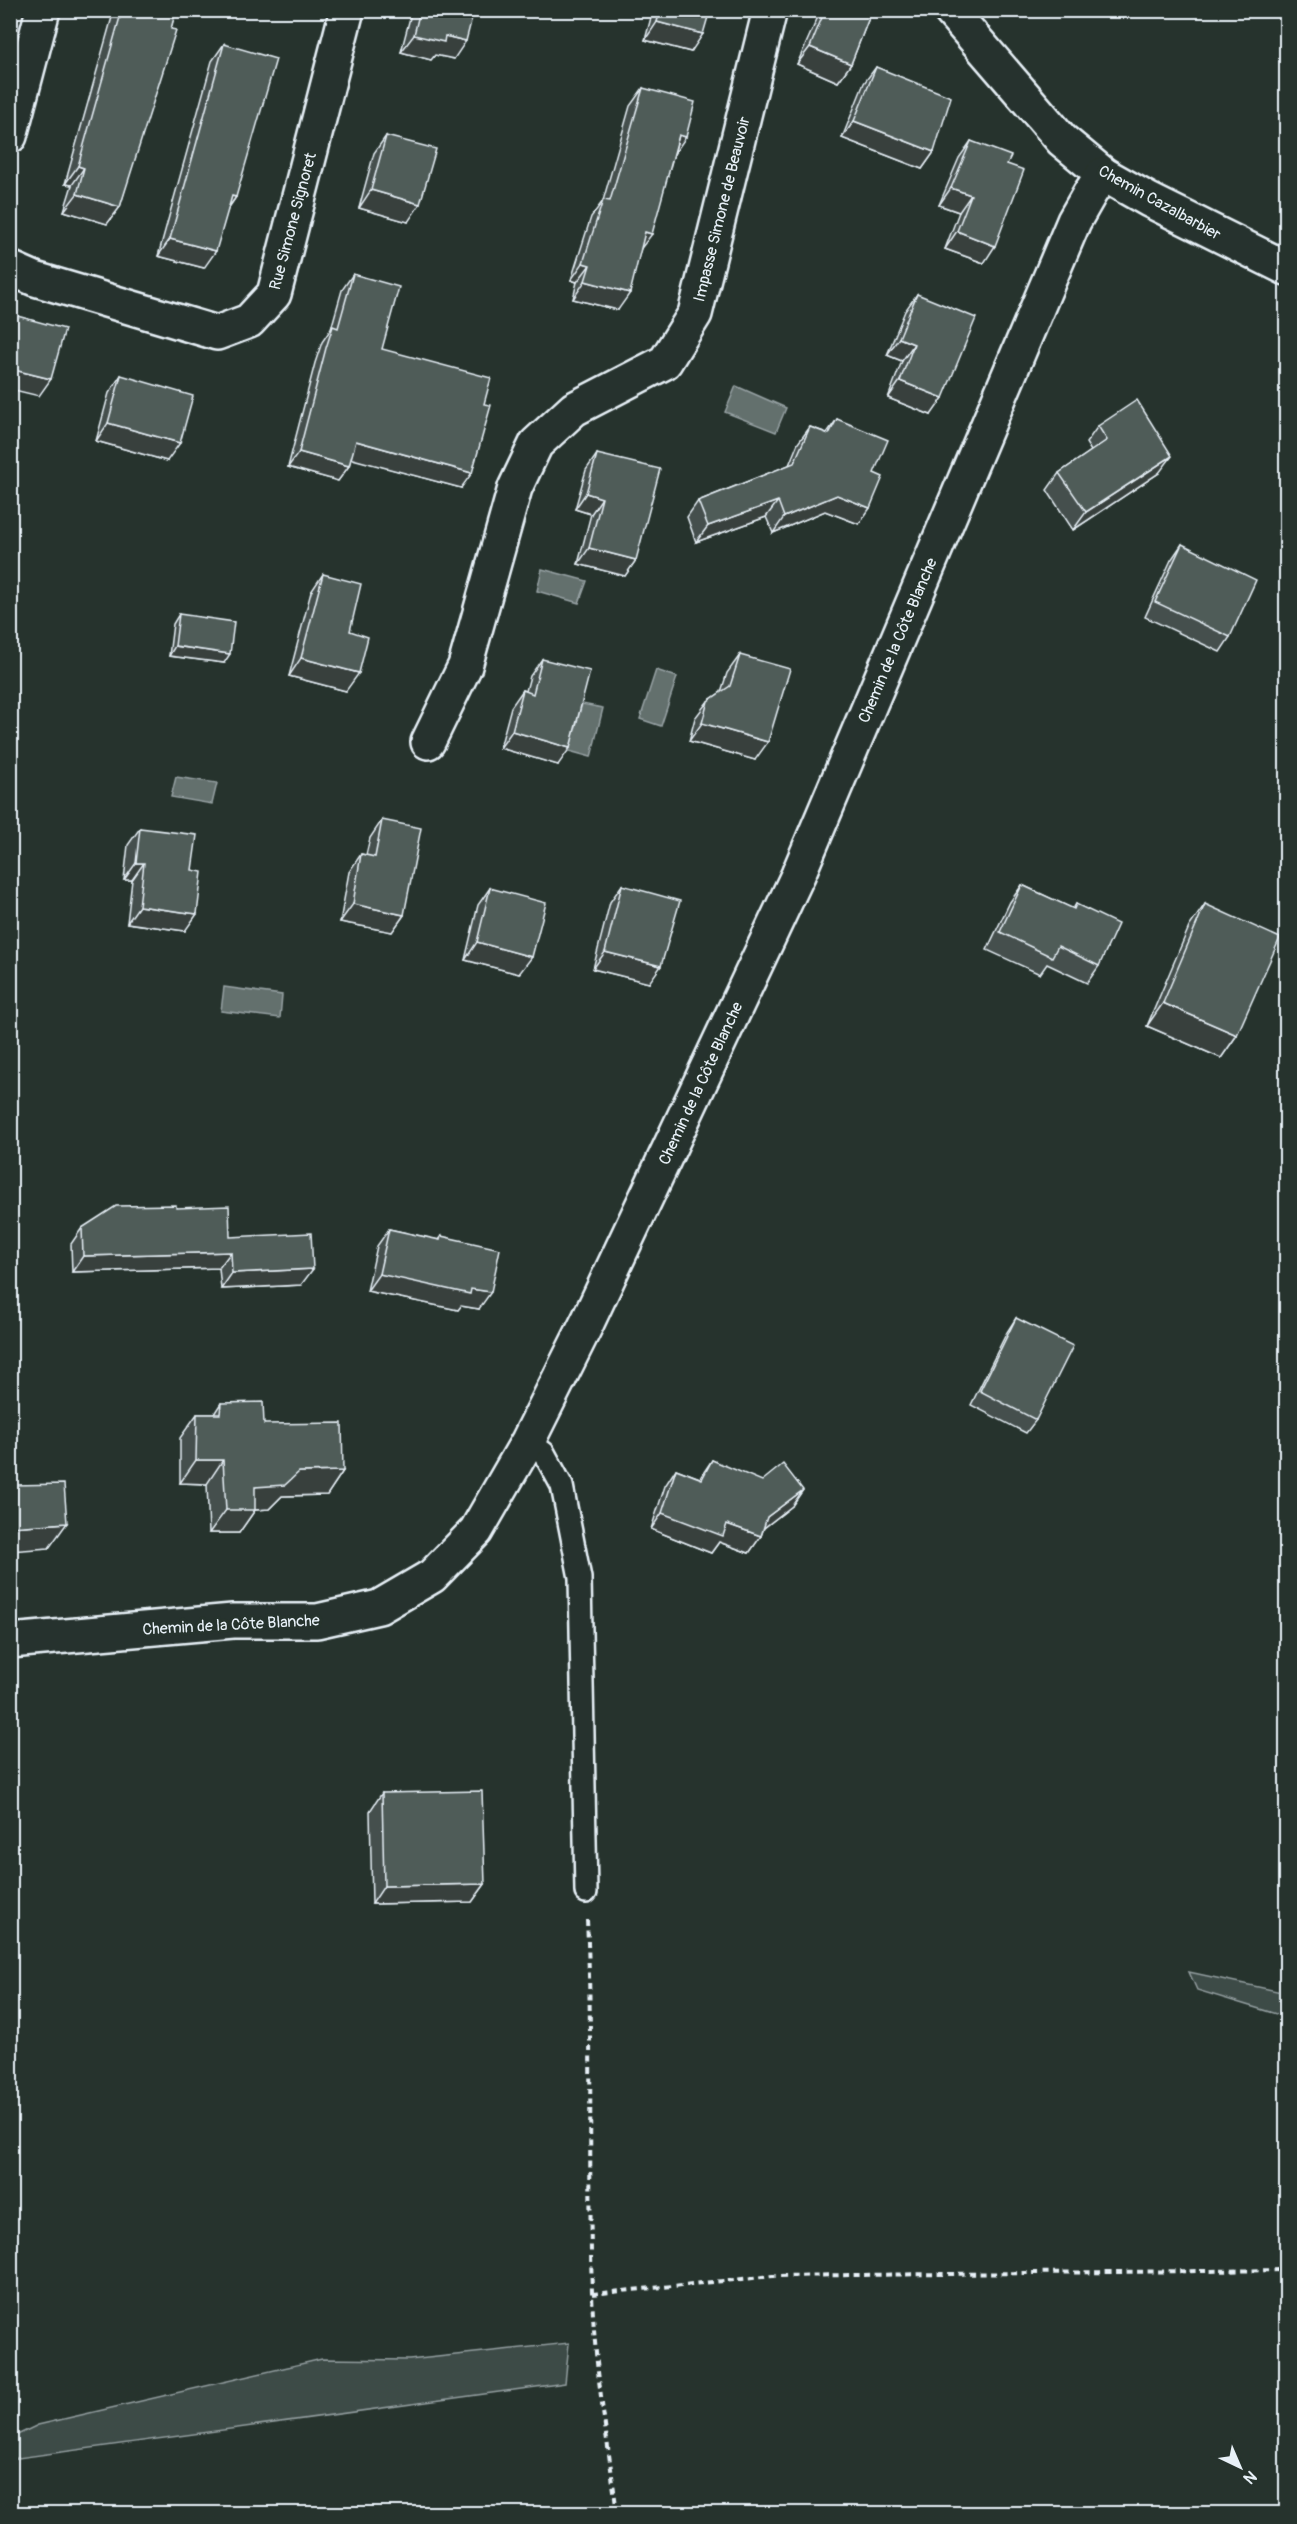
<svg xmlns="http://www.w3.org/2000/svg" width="1297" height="2524" font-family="Pangolin,sans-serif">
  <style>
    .green { fill: #3e4b47; stroke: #939ea0; stroke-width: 1.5 }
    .water { fill: #636f6d; stroke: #98a3a5; stroke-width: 1.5 }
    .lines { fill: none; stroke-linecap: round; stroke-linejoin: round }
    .service-casing { stroke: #e8f1f8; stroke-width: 26 }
    .minor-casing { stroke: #e8f1f8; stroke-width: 38 }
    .path { stroke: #e8f1f8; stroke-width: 4; stroke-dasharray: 6 4.5; stroke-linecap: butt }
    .service { stroke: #26332d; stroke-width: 21 }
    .minor { stroke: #26332d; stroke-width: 33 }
    .wall { fill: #454f4d; stroke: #e8f1f8; stroke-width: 1.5 }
    .shaded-wall { fill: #38403e; stroke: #e8f1f8; stroke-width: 1.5 }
    .building { fill: #505c59; stroke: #e8f1f8; stroke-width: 1.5 }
    .labels { text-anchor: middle; stroke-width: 6; stroke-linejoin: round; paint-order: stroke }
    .street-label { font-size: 16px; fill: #e8f1f8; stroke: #26332d }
  </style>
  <rect width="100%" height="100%" fill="#26332d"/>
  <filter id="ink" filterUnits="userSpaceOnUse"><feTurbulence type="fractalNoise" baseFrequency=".0167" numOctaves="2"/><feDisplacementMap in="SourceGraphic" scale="12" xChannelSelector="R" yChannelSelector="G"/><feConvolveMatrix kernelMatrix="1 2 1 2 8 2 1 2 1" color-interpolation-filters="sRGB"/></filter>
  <g filter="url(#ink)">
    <g class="green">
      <path d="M 1189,1972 L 1286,1993 L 1286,2017 L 1197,1990 Z"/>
      <path d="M 569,2343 L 565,2383 L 11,2459 L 11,2438 L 38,2425 L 322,2359 L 409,2360 Z"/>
    </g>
    <g class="water">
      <path d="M 736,386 L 786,408 L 776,432 L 725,412 Z"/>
      <path d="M 542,569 L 587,581 L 579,603 L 537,591 Z"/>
      <path d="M 656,670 L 677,677 L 661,726 L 640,719 Z"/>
      <path d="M 582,704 L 603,708 L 591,757 L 569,751 Z"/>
      <path d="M 176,777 L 217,783 L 212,804 L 171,797 Z"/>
      <path d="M 224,987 L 282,995 L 280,1018 L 221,1011 Z"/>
    </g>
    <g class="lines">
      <g class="service-casing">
        <path id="service" d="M 528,1441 L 544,1453 L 562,1486 L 580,1578 L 586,1892"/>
      </g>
      <g class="minor-casing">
        <g id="minor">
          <path d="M 950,10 L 1062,140 L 1103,174 L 1149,200 L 1286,268"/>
          <path d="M 10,136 L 43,10"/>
          <path d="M 10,268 L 35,279 L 217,333 L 249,321 L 274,294 L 347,10"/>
          <path d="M 428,742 L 465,666 L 515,488 L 536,444 L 574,409 L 665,362 L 695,314 L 770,10"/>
          <path d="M 10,1641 L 233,1621 L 317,1621 L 379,1607 L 432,1576 L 476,1531 L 528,1441 L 588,1321 L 798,875 L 1074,221 L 1090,193 L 1103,174"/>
        </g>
      </g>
      <g class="path">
        <path d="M 587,1920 C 593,2044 588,2168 592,2292 C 594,2366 608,2440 617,2514"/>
        <path d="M 592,2294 L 773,2276 L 1286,2270"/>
      </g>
      <use href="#service" class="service"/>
      <use href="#minor" class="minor"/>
    </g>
    <g class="wall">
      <path d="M 114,10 L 176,10 L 120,207 L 107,224 L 64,211 L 72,185 L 65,184 Z"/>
      <path d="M 412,10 L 474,10 L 454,59 L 435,55 L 431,60 L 401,52 Z"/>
      <path d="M 653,10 L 711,10 L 691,52 L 645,40 Z"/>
      <path d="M 821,10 L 872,10 L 851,64 L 838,82 L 797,64 Z"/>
      <path d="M 224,44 L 236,197 L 228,209 L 204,268 L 158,256 L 212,61 Z"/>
      <path d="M 876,67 L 934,152 L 922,169 L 842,138 L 864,83 Z"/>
      <path d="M 643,88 L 674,154 L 641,248 L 618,310 L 573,299 L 577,282 L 571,280 L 591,217 L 603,201 L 630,106 Z"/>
      <path d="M 386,136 L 408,222 L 359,208 L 374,153 Z"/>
      <path d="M 971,141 L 1007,164 L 984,263 L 945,249 L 959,212 L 939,205 L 959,158 Z"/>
      <path d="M 353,274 L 382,349 L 461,488 L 351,458 L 349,466 L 338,481 L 288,467 L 315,363 L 322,342 L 331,329 L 342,290 Z"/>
      <path d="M 917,294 L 931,415 L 888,398 L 902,361 L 887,355 L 905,311 Z"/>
      <path d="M 121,375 L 167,461 L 96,441 L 109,393 Z"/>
      <path d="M 837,419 L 874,473 L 859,524 L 825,511 L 773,533 L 766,517 L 696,542 L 687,517 L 698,501 L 789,465 L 798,443 L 810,427 L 827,433 Z"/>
      <path d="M 1098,426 L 1159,473 L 1073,530 L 1047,490 L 1059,473 L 1091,451 L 1086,443 Z"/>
      <path d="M 597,454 L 636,560 L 625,576 L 578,564 L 591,514 L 575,509 L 586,470 Z"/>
      <path d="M 1182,544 L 1230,637 L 1220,652 L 1145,617 L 1171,560 Z"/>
      <path d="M 323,574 L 350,631 L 346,691 L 289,676 L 311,592 Z"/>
      <path d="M 179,614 L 224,663 L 169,656 L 173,624 Z"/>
      <path d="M 740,655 L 755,760 L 689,741 L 695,718 L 708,701 L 721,692 L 727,673 Z"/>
      <path d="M 542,659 L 558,765 L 500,748 L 511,707 L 523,690 L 526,691 L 530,676 Z"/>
      <path d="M 382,820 L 404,915 L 392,932 L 340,922 L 349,872 L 361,854 L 366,855 L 370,838 Z"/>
      <path d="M 140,828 L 192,870 L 185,931 L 127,923 L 132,880 L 124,880 L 128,845 Z"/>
      <path d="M 622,885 L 649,983 L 593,969 L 610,902 Z"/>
      <path d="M 1022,885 L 1073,909 L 1076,904 L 1099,966 L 1087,983 L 1047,964 L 1040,974 L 987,950 L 1010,902 Z"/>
      <path d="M 490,888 L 519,974 L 465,960 L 478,905 Z"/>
      <path d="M 1205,904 L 1237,1035 L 1221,1058 L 1147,1026 L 1189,927 Z"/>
      <path d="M 176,1208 L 230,1237 L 301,1285 L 221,1289 L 219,1268 L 72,1272 L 71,1244 L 82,1228 Z"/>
      <path d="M 389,1229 L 438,1240 L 441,1236 L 479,1309 L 461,1306 L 458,1310 L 367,1291 L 377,1246 Z"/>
      <path d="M 1016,1318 L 1036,1420 L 1026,1433 L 971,1405 L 1007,1332 Z"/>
      <path d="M 221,1403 L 264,1424 L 343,1471 L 327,1495 L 282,1496 L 269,1509 L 255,1510 L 239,1533 L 209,1533 L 207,1484 L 180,1483 L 180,1438 L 197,1414 L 214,1414 Z"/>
      <path d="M 712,1460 L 792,1506 L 764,1528 L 761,1536 L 749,1553 L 719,1542 L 711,1553 L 651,1529 L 665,1486 L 676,1469 L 700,1478 Z"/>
      <path d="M 382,1793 L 485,1884 L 472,1902 L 372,1904 L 370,1811 Z"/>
    </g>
    <g class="shaded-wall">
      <path d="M 657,22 L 703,34 L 691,52 L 645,40 Z"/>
      <path d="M 414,35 L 445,36 L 466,41 L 454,59 L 435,55 L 431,60 L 401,52 Z"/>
      <path d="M 810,47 L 851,64 L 838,82 L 797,64 Z"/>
      <path d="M 854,121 L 934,152 L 922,169 L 842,138 Z"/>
      <path d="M 679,135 L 686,137 L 674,154 Z"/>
      <path d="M 78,166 L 84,168 L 72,185 L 65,184 Z"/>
      <path d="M 951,188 L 971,195 L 959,212 L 939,205 Z"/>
      <path d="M 371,190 L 420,204 L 408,222 L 359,208 Z"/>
      <path d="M 77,194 L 120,207 L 107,224 L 64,211 Z"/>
      <path d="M 232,196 L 236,197 L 224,214 Z"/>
      <path d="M 957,231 L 995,246 L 984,263 L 945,249 Z"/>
      <path d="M 645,232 L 652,234 L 639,251 Z"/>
      <path d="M 170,239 L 216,251 L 204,268 L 158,256 Z"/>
      <path d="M 583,263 L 590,265 L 577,282 L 571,280 Z"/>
      <path d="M 585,281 L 630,293 L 618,310 L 573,299 Z"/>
      <path d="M 899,338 L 914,344 L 902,361 L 887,355 Z"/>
      <path d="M 10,369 L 51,379 L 39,396 L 10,389 Z"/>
      <path d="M 900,381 L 943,398 L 931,415 L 888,398 Z"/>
      <path d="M 108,423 L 180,443 L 167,461 L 96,441 Z"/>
      <path d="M 356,441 L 472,473 L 461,488 L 345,457 Z"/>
      <path d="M 299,452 L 349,466 L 338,481 L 288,467 Z"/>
      <path d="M 1172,456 L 1159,473 L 1073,530 L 1086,512 Z"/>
      <path d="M 586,493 L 602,498 L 591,514 L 575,509 Z"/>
      <path d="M 837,495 L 870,508 L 859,524 L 825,511 L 773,533 L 784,517 Z"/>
      <path d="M 778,501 L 766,517 L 696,542 L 708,526 Z"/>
      <path d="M 589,548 L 636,560 L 625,576 L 578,564 Z"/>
      <path d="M 175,646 L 230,654 L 224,663 L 169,656 Z"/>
      <path d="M 301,658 L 359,673 L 346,691 L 289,676 Z"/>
      <path d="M 702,723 L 768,742 L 755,760 L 689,741 Z"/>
      <path d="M 512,731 L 570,748 L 558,765 L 500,748 Z"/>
      <path d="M 136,863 L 144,863 L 132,880 L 124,880 Z"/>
      <path d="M 353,904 L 404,915 L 392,932 L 340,922 Z"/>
      <path d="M 139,906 L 197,914 L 185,931 L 127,923 Z"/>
      <path d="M 477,942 L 532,957 L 519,974 L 465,960 Z"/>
      <path d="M 605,952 L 661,966 L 649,983 L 593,969 Z"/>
      <path d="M 1163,1003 L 1237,1035 L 1221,1058 L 1147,1026 Z"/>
      <path d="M 231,1252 L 219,1268 L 72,1272 L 83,1256 Z"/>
      <path d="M 313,1269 L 301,1285 L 221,1289 L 232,1273 Z"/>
      <path d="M 379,1274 L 471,1289 L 491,1292 L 479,1309 L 461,1306 L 458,1310 L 367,1291 Z"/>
      <path d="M 196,1460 L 223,1460 L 207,1484 L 180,1483 Z"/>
      <path d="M 343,1471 L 327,1495 L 282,1496 L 269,1509 L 255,1510 L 239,1533 L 209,1533 L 226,1510 L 255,1487 L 299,1472 Z"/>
      <path d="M 803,1490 L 792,1506 L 756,1534 L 767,1517 Z"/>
      <path d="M 662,1513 L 727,1524 L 761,1536 L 749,1553 L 719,1542 L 711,1553 L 651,1529 Z"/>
      <path d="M 67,1523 L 49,1548 L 10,1551 L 10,1527 Z"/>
      <path d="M 485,1884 L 472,1902 L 372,1904 L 384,1886 Z"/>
    </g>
    <g class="building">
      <path d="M 122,10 L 176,10 L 171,29 L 176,30 L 120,207 L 77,194 L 84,168 L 78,166 Z"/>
      <path d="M 420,10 L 474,10 L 466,41 L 445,36 L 444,42 L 414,35 Z"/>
      <path d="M 660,10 L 710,10 L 703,34 L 657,22 Z"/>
      <path d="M 825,10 L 872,10 L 851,64 L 810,47 Z"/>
      <path d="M 224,44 L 276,59 L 236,197 L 232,196 L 216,251 L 170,239 Z"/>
      <path d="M 876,67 L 951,97 L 934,152 L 854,121 Z"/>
      <path d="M 643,88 L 695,102 L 686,137 L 679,135 L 652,234 L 645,232 L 630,293 L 585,281 L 590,265 L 583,263 L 603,200 L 610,201 Z"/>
      <path d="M 386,136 L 436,149 L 420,204 L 371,190 Z"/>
      <path d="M 971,141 L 1011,156 L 1007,164 L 1024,170 L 995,246 L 957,231 L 971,195 L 951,188 Z"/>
      <path d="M 353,274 L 399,287 L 382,349 L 491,378 L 484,404 L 491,405 L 472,473 L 356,441 L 349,466 L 299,452 L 326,348 L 333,326 L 338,328 Z"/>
      <path d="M 917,294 L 976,318 L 943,398 L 900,381 L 914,344 L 899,338 Z"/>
      <path d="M 10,314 L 65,329 L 51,379 L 10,369 Z"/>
      <path d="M 121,375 L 193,396 L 180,443 L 108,423 Z"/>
      <path d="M 1137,400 L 1172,456 L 1086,512 L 1059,473 L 1107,440 L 1098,426 Z"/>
      <path d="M 837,419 L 888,440 L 874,473 L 883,477 L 870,508 L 837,495 L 784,517 L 778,501 L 708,526 L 698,501 L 794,463 L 810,427 L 829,434 Z"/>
      <path d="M 597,454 L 660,469 L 636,560 L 589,548 L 602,498 L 586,493 Z"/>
      <path d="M 1182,544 L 1256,580 L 1230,637 L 1155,602 Z"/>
      <path d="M 323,574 L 361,584 L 350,631 L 368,637 L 359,673 L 301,658 Z"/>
      <path d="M 179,614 L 234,622 L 230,654 L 175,646 Z"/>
      <path d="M 740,655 L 790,669 L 768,742 L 702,723 L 708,701 L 730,686 Z"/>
      <path d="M 542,659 L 590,671 L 570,748 L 512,731 L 523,690 L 533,694 Z"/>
      <path d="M 382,820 L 421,828 L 404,915 L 353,904 L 361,854 L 375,857 Z"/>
      <path d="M 140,828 L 197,835 L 192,870 L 202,872 L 197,914 L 139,906 L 144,863 L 136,863 Z"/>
      <path d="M 622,885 L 680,901 L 661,966 L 605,952 Z"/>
      <path d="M 1022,885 L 1074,909 L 1076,904 L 1118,924 L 1099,966 L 1058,946 L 1052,957 L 1000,932 Z"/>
      <path d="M 490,888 L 546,903 L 532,957 L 477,942 Z"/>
      <path d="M 1205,904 L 1280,938 L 1237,1035 L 1163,1003 Z"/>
      <path d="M 176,1205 L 176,1208 L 229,1206 L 230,1237 L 311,1233 L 313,1269 L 232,1273 L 231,1252 L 83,1256 L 82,1228 L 116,1206 Z"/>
      <path d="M 389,1229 L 440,1240 L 441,1236 L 500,1249 L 491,1292 L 471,1289 L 470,1294 L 379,1274 Z"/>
      <path d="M 1016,1318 L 1073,1346 L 1036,1420 L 980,1391 Z"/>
      <path d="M 263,1402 L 264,1424 L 342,1423 L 343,1471 L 299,1472 L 285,1485 L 255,1487 L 255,1510 L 226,1510 L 223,1460 L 196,1460 L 197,1414 L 220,1414 L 221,1403 Z"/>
      <path d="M 712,1460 L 762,1481 L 783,1464 L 803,1490 L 767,1517 L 761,1536 L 727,1524 L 723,1536 L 662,1513 L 676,1469 L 702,1479 Z"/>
      <path d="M 10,1471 L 13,1471 L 14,1485 L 64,1484 L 67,1523 L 10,1527 Z"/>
      <path d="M 482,1791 L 485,1884 L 384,1886 L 382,1793 Z"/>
    </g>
  </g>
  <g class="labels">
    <g class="street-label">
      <text transform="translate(1160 202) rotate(29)" y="6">Chemin Cazalbarbier</text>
      <text transform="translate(721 209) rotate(-76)" y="6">Impasse Simone de Beauvoir</text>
      <text transform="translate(292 221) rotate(-75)" y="6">Rue Simone Signoret</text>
      <text transform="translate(897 640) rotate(-67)" y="6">Chemin de la Côte Blanche</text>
      <text transform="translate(700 1083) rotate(-65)" y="6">Chemin de la Côte Blanche</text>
      <text transform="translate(231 1624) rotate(-3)" y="6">Chemin de la Côte Blanche</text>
    </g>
  </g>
  <rect width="1297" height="2524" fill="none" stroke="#26332d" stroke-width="36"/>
  <rect x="18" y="18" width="1261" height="2488" fill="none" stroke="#e8f1f8" stroke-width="2" filter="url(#ink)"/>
  <g transform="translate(1240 2467) rotate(136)" stroke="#26332d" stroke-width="4.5" paint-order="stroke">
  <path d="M0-4.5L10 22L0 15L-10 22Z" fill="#e8f1f8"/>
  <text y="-9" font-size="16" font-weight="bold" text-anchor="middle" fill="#e8f1f8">N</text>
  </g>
</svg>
